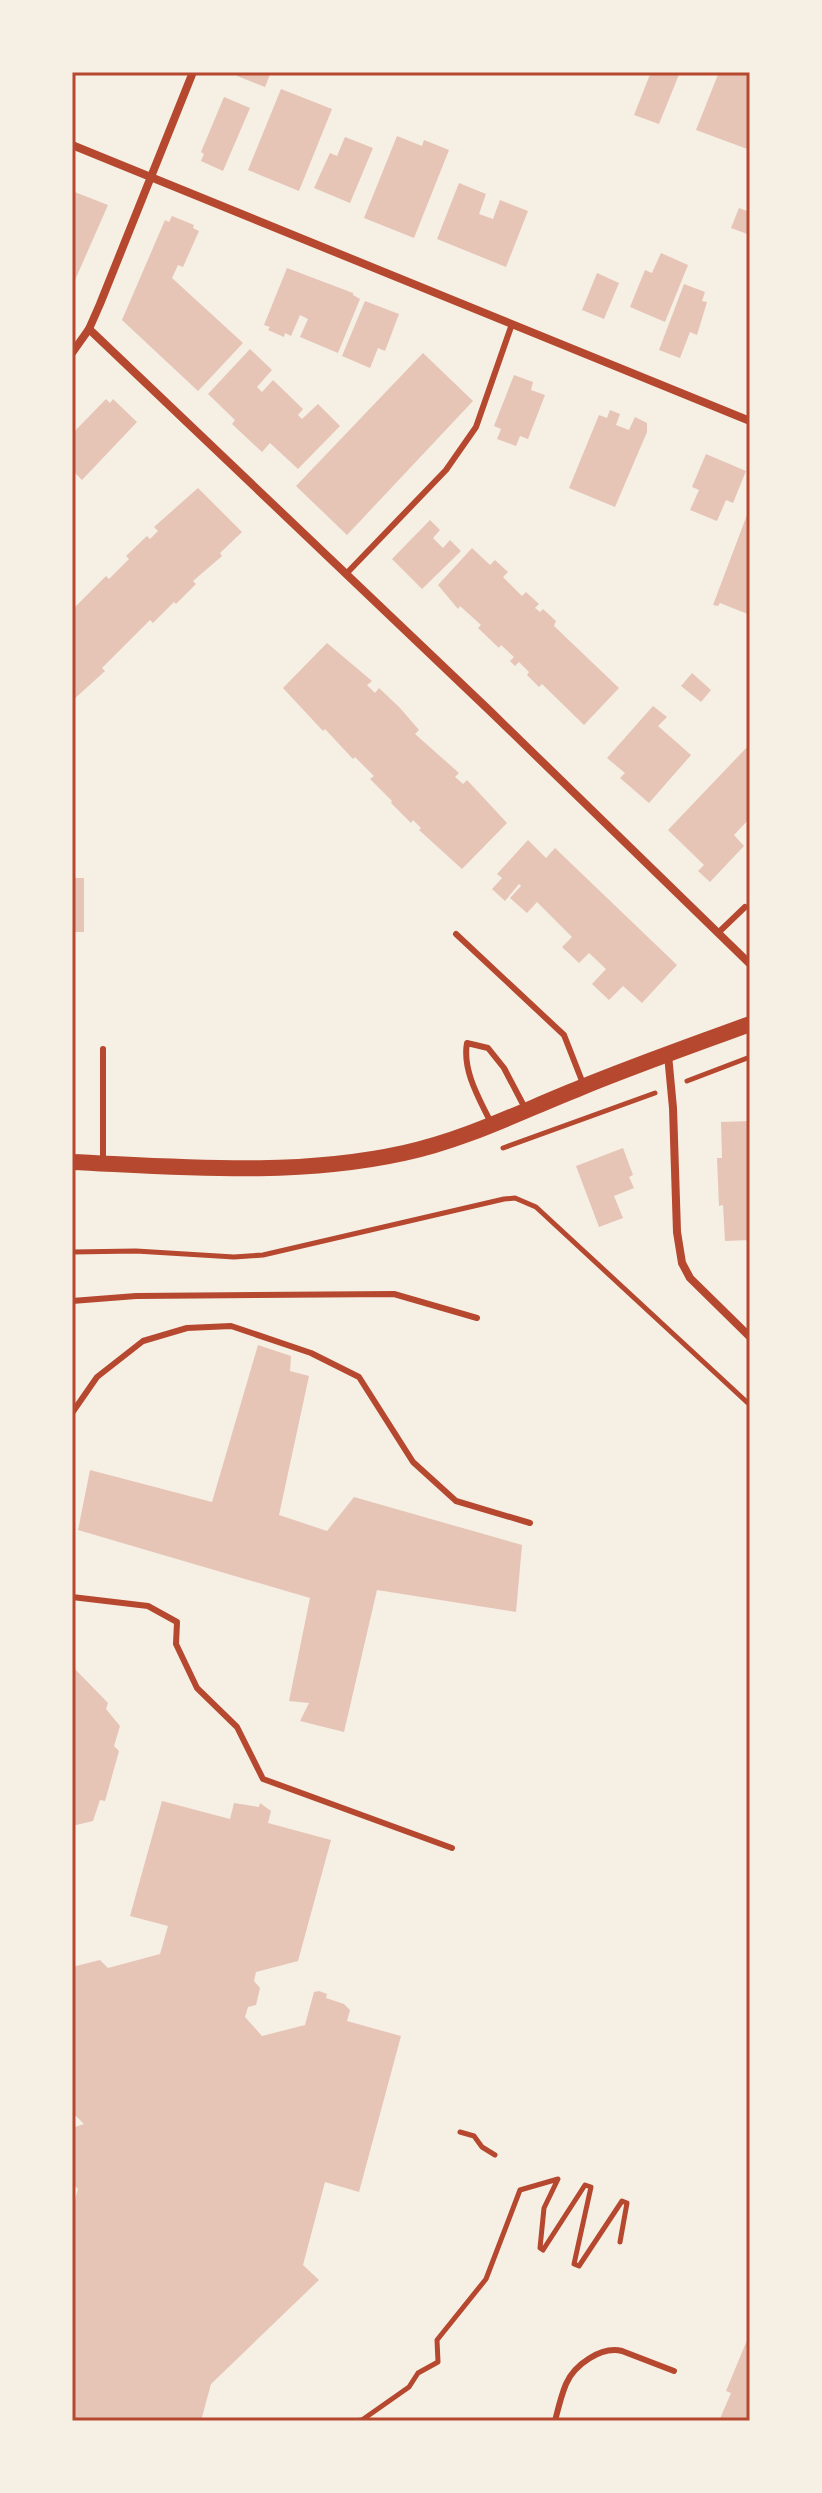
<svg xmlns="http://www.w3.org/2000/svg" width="822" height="2493" font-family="'Exo 2',sans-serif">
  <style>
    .building { fill: #e6c5b7 }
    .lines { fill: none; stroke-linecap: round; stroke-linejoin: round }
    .path { stroke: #b5482f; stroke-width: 5 }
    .service { stroke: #b5482f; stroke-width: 6 }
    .minor { stroke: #b5482f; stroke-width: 8 }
    .secondary { stroke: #b5482f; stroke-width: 16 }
    .neatline { fill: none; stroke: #b5482f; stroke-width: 3 }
  </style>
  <rect width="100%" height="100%" fill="#f6efe4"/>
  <g class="building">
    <path d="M 239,72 L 271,72 L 265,87 L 237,76 Z"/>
    <path d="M 651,72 L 680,72 L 659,124 L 634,115 Z"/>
    <path d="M 719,72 L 750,72 L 750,150 L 696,130 Z"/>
    <path d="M 281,89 L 332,109 L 299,191 L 248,170 Z"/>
    <path d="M 224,97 L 250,108 L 223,171 L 201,161 L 204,154 L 201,152 Z"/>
    <path d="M 397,136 L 422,146 L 424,140 L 449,150 L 414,238 L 364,218 Z"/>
    <path d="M 345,137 L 373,148 L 350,203 L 314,188 L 330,153 L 337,156 Z"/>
    <path d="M 459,183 L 486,194 L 479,214 L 493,219 L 500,200 L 528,211 L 506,267 L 437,239 Z"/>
    <path d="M 72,191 L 108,205 L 72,287 Z"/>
    <path d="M 739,208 L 750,212 L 750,235 L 731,228 Z"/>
    <path d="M 172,216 L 194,225 L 193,228 L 199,231 L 183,267 L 178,265 L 172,278 L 243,343 L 198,391 L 122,320 L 165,220 L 169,222 Z"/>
    <path d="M 661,253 L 688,265 L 665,322 L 630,307 L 645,270 L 652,273 Z"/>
    <path d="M 287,268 L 353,293 L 353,295 L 360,299 L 338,353 L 300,337 L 308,319 L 300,315 L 291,336 L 285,333 L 284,337 L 268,330 L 270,327 L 264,325 Z"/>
    <path d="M 597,273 L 619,283 L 604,319 L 582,310 Z"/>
    <path d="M 684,284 L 705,292 L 702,301 L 707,302 L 697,335 L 690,332 L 680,358 L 659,350 Z"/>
    <path d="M 365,301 L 399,314 L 385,351 L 378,348 L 370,368 L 342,356 Z"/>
    <path d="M 250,349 L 272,370 L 257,387 L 262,392 L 273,380 L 303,409 L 298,415 L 302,419 L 318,404 L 340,426 L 298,469 L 270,443 L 262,452 L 232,424 L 235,420 L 208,394 Z"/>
    <path d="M 423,353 L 473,401 L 347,535 L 296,486 Z"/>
    <path d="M 514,375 L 533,382 L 531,390 L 545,395 L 528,439 L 520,436 L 516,446 L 497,439 L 501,429 L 494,426 Z"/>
    <path d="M 106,399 L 110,403 L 113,399 L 137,422 L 82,480 L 72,470 L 72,434 Z"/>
    <path d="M 610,410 L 620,414 L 616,425 L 629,430 L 635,417 L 647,423 L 647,432 L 615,507 L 569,488 L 599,415 L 607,418 Z"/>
    <path d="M 706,454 L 746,471 L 733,503 L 726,500 L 717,521 L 690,510 L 699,490 L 692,487 Z"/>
    <path d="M 198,488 L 242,532 L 220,553 L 222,556 L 193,581 L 196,584 L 176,604 L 174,602 L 153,623 L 150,620 L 102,668 L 105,671 L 72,701 L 72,610 L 106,576 L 109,579 L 129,559 L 126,556 L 147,536 L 150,539 L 158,531 L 154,527 Z"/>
    <path d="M 750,507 L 750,615 L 720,603 L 718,606 L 713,605 Z"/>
    <path d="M 430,520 L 440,530 L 433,538 L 443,548 L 450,540 L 461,551 L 422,589 L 392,559 Z"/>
    <path d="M 472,548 L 490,565 L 495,560 L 508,572 L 503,577 L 522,596 L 526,592 L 539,604 L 535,608 L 540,612 L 543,609 L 556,621 L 554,626 L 619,688 L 584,725 L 542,684 L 539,687 L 527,675 L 529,672 L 519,662 L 515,666 L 510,661 L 514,657 L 501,645 L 499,648 L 478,628 L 481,625 L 460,606 L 458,609 L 438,585 Z"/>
    <path d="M 327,643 L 372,681 L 367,685 L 375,693 L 379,688 L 400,708 L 419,730 L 415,734 L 459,773 L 455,777 L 463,784 L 467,780 L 507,823 L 462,869 L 419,830 L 421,828 L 413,820 L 411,823 L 391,803 L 392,801 L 370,779 L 374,776 L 355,757 L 353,759 L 325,729 L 323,731 L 283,688 Z"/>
    <path d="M 692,673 L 711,690 L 701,702 L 681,686 Z"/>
    <path d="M 653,706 L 667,717 L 658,726 L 691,755 L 649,803 L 620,778 L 625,773 L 607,758 Z"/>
    <path d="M 750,744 L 750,818 L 734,835 L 744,846 L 710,882 L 698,871 L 704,865 L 668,830 Z"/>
    <path d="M 528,840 L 546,858 L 555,848 L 677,965 L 642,1003 L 623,986 L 609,1000 L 592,984 L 606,969 L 589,953 L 579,963 L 562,947 L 572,937 L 537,902 L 527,913 L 510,898 L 521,886 L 519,884 L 505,901 L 492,889 L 502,878 L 497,874 Z"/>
    <rect x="72" y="878" width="12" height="54"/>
    <path d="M 750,1121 L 750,1240 L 725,1241 L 723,1205 L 719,1206 L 717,1158 L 722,1158 L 721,1122 Z"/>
    <path d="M 623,1148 L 633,1175 L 629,1177 L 634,1188 L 614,1196 L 623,1218 L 599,1227 L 576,1166 Z"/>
    <path d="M 258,1345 L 291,1356 L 290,1371 L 309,1376 L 279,1515 L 327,1531 L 354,1497 L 522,1545 L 516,1612 L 377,1590 L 344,1732 L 300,1721 L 309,1703 L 289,1701 L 310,1598 L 78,1530 L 90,1470 L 212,1502 Z"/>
    <path d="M 72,1666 L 108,1703 L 106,1709 L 120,1726 L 114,1746 L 119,1751 L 105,1801 L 100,1800 L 93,1821 L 72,1826 Z"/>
    <path d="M 162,1801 L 230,1819 L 234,1803 L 259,1807 L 260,1803 L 271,1811 L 268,1823 L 331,1840 L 298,1961 L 256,1972 L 254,1981 L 260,1988 L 256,2005 L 248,2007 L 245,2017 L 262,2036 L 305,2025 L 314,1992 L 319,1991 L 327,1994 L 326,1998 L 344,2004 L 350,2010 L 347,2021 L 401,2036 L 359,2192 L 325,2182 L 303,2265 L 319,2280 L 211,2384 L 201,2421 L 72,2421 L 72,2211 L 78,2189 L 72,2183 L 72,2128 L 84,2124 L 72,2112 L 72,1967 L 100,1960 L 108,1968 L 160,1954 L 168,1926 L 130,1916 Z"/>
    <path d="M 750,2333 L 750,2421 L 719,2421 L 731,2393 L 726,2391 Z"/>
  </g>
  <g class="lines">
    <g class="path">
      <path d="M 687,1081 L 750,1057"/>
      <path d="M 503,1148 L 655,1093"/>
      <path d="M 72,1252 L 136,1251 L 234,1257 L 263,1255 L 504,1199 L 515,1198 L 536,1207 L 750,1405"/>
      <path d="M 460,2132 L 474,2136 L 482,2147 L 495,2155"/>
      <path d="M 353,2421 L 362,2420 L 409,2387 L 418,2373 L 438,2362 L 437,2340 L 486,2279 L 520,2190 L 558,2179 L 544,2208 L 540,2248 L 543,2250 L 585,2185 L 591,2187 L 574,2264 L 579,2266 L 622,2201 L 627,2203 L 620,2242"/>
    </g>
    <g class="service">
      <path d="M 346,574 L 446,470 L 476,427 L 512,324"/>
      <path d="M 719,932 L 745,907"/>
      <path d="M 456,934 L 564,1035 L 584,1086"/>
      <path d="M 103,1049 L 103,1163"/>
      <path d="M 492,1125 C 480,1100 462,1071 467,1043 L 488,1048 L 504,1068 L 525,1108"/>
      <path d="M 72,1301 L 136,1296 L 394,1294 L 477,1318"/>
      <path d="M 72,1413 L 97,1377 L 143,1341 L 187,1328 L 231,1326 L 311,1353 L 359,1377 L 413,1462 L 456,1501 L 530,1523"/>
      <path d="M 72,1597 L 148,1606 L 177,1622 L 176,1644 L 197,1688 L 237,1727 L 263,1779 L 452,1848"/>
      <path d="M 555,2421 C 558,2409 561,2396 566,2384 C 574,2365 601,2346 622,2351 L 674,2371"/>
    </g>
    <g class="minor">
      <path d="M 72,145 L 750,421"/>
      <path d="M 89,329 L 490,711 L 750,964"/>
      <path d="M 72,353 L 89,329 L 100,304 L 193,72"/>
      <path d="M 668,1055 L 673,1108 L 677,1232 L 682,1263 L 690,1278 L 750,1337"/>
    </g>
    <path class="secondary" d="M 72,1162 C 182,1167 295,1177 404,1153 C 465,1140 522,1111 580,1088 C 636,1065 693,1045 750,1024"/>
  </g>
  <rect width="822" height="2493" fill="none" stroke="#f6efe4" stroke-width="148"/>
  <rect x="74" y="74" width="674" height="2345" class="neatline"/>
</svg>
